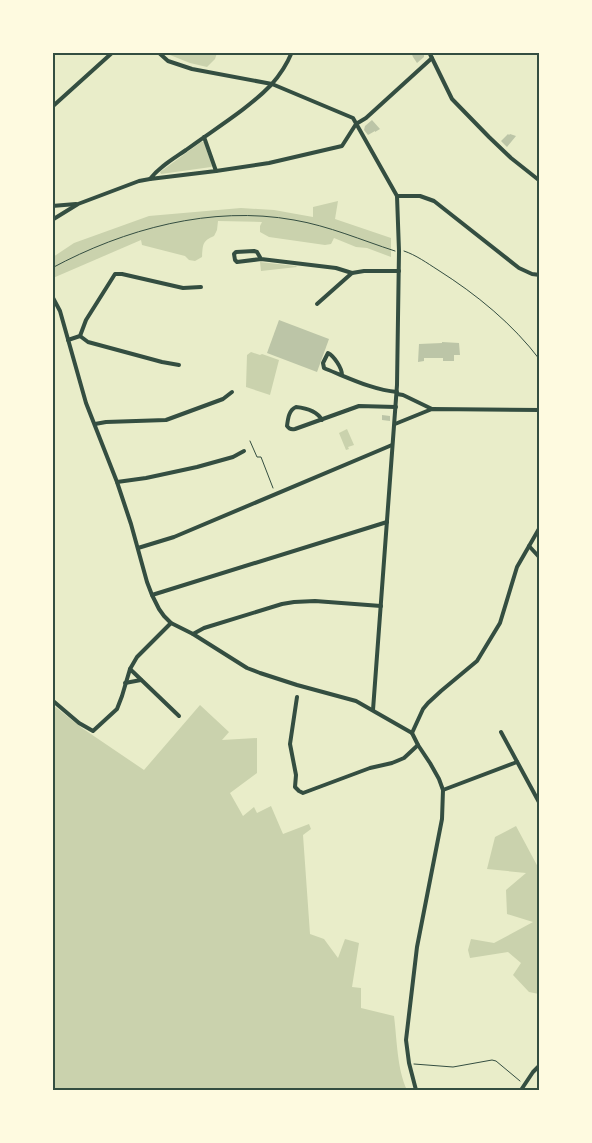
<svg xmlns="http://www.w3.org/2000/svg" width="592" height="1143" font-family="'IBM Plex Sans',sans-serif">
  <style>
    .green { fill: #cad2ad }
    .building { fill: #bcc5a7 }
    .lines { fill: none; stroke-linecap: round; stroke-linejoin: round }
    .path { stroke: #344e41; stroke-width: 1 }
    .minor { stroke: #344e41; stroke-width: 4 }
    .neatline { fill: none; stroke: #344e41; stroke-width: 2 }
  </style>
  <rect width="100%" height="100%" fill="#e9edc9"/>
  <g class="green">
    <path d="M 165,53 L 217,53 L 215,59 L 207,67 L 190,63 Z"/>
    <path d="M 201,142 L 204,142 L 212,166 L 211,167 L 161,174 L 160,172 Z"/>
    <path d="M 338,201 L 335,219 L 391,238 L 391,257 L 367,248 L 356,247 L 334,238 L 331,244 L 325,245 L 269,237 L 260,232 L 260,226 L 262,222 L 218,221 L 217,230 L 214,236 C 202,241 203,245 202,257 L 195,261 L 189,260 L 185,256 L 142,245 L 141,240 L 53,278 L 53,257 L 74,243 L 149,216 L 241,208 L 274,210 L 313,217 L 313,207 Z"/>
    <path d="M 260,262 L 296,266 L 297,267 L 261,271 Z"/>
    <path d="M 251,352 L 260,355 L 262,354 L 279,360 L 270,395 L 246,387 L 247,355 Z"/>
    <path d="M 347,429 L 354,445 L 348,447 L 349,449 L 346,450 L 339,433 Z"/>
    <path d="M 53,705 L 82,728 L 144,770 L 200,705 L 229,732 L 222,740 L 257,738 L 257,773 L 230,793 L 243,816 L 254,807 L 257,813 L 271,806 L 283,834 L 309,824 L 311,829 L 303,835 L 310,934 L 324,939 L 338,958 L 345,939 L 359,943 L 352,987 L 361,988 L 361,1008 L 394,1016 C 397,1039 397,1069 407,1090 L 53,1090 Z"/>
    <path d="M 516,826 L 539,869 L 539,994 L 529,992 L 513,975 L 521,963 L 508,952 L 470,958 L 468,950 L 471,939 L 494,943 L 533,922 L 507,914 L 506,890 L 526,873 L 487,869 L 495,837 Z"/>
  </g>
  <g class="building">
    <path d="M 411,52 L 424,52 L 424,57 L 417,63 L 413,57 Z"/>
    <path d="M 372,120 L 380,129 L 375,132 L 375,131 L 368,135 L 364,130 L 365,126 Z"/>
    <path d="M 508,134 L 509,135 L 510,134 L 516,136 L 507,147 L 501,141 Z"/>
    <path d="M 279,320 L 329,339 L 317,372 L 267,353 Z"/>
    <path d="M 442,342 L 459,343 L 460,355 L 454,355 L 454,361 L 443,361 L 443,358 L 424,358 L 424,361 L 418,362 L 419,344 L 442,343 Z"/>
    <path d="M 382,415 L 390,416 L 390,421 L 382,420 Z"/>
  </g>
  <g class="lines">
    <g class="path">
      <path d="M 404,251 C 416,255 427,263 438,270 C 476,294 513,324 540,360"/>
      <path d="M 52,268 C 124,229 212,205 294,220 C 329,226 361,240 395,251"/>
      <path d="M 250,441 L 257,457 L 261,457 L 273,488"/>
      <path d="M 414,1064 L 453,1067 L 492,1060 L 496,1061 L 520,1081"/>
    </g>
    <g class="minor">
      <path d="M 158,52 L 168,61 L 192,69 L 272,84 L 353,118 L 397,196 L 399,251 L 397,385 L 373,710"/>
      <path d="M 429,52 L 452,99 L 489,137 L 511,158 L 540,181"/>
      <path d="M 52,107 L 113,52"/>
      <path d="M 204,137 L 216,171 L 150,179 C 159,167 173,159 186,150 C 213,130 248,109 271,85 C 280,75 287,64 292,52"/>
      <path d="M 216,171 L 269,163 L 342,146 L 356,124 L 366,118 L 432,58"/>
      <path d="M 397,196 L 420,196 L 434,201 L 519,268 L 532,274 L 540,275"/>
      <path d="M 52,206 L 76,204"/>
      <path d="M 52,220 L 78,204 L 139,181 L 150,179"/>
      <path d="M 261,259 L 237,262 L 235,260 L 234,254 L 236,252 L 254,251 L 257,252 L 261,259 L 336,268 L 352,273 L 364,271 L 399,271"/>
      <path d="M 52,296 L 60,311 L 86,403 L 117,482 L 131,524 L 147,582 L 152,595 L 159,609 L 164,616 L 171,623 L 193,634 L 247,668 L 260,673 L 297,685 L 356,701 L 412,733 L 418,745 L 430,763 L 439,779 L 443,790 L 442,819 L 417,947 L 406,1040 L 409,1063 L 416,1090"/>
      <path d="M 317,304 L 352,273"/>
      <path d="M 80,336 L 88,342 L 162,362 L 179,365"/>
      <path d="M 68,340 L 80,336 L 86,320 L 115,274 L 122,274 L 183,288 L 201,287"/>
      <path d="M 342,375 C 342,368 334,356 328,353 L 323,363 L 324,368 L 326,369 C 349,378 373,390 397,392"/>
      <path d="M 397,394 L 403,395 L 432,409"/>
      <path d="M 322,420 C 317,411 306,408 296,407 C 289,410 288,418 287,426 C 289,429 291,430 295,429 L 359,406 L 396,407"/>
      <path d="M 95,424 L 106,422 L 166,420 L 223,399 L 232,392"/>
      <path d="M 395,424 L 432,409 L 540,410"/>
      <path d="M 117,482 L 146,478 L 197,467 L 233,457 L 244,451"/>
      <path d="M 529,546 L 540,558"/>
      <path d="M 138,548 L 174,537 L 392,445"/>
      <path d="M 152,595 L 387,522"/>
      <path d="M 193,634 L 204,628 L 282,604 L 294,602 L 315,601 L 381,606"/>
      <path d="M 130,669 L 179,716"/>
      <path d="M 125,683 L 141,680"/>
      <path d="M 297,697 L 290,744 L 296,775 L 295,787 L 299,791 L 303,793 L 370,768 L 392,763 L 404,758 L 418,745"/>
      <path d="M 52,700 L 79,723 L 93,731 L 117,709 L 122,696 L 130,669 L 137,657 L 171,623"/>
      <path d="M 501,732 L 540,804"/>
      <path d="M 412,733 L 423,709 L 428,703 L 441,691 L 477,661 L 500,623 L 517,567 L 540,527"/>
      <path d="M 443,790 L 517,762"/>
      <path d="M 521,1090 L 533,1072 L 540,1065"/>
    </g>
  </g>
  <rect width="592" height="1143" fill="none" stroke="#fefae0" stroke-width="108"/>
  <rect x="54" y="54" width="484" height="1035" class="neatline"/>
</svg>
